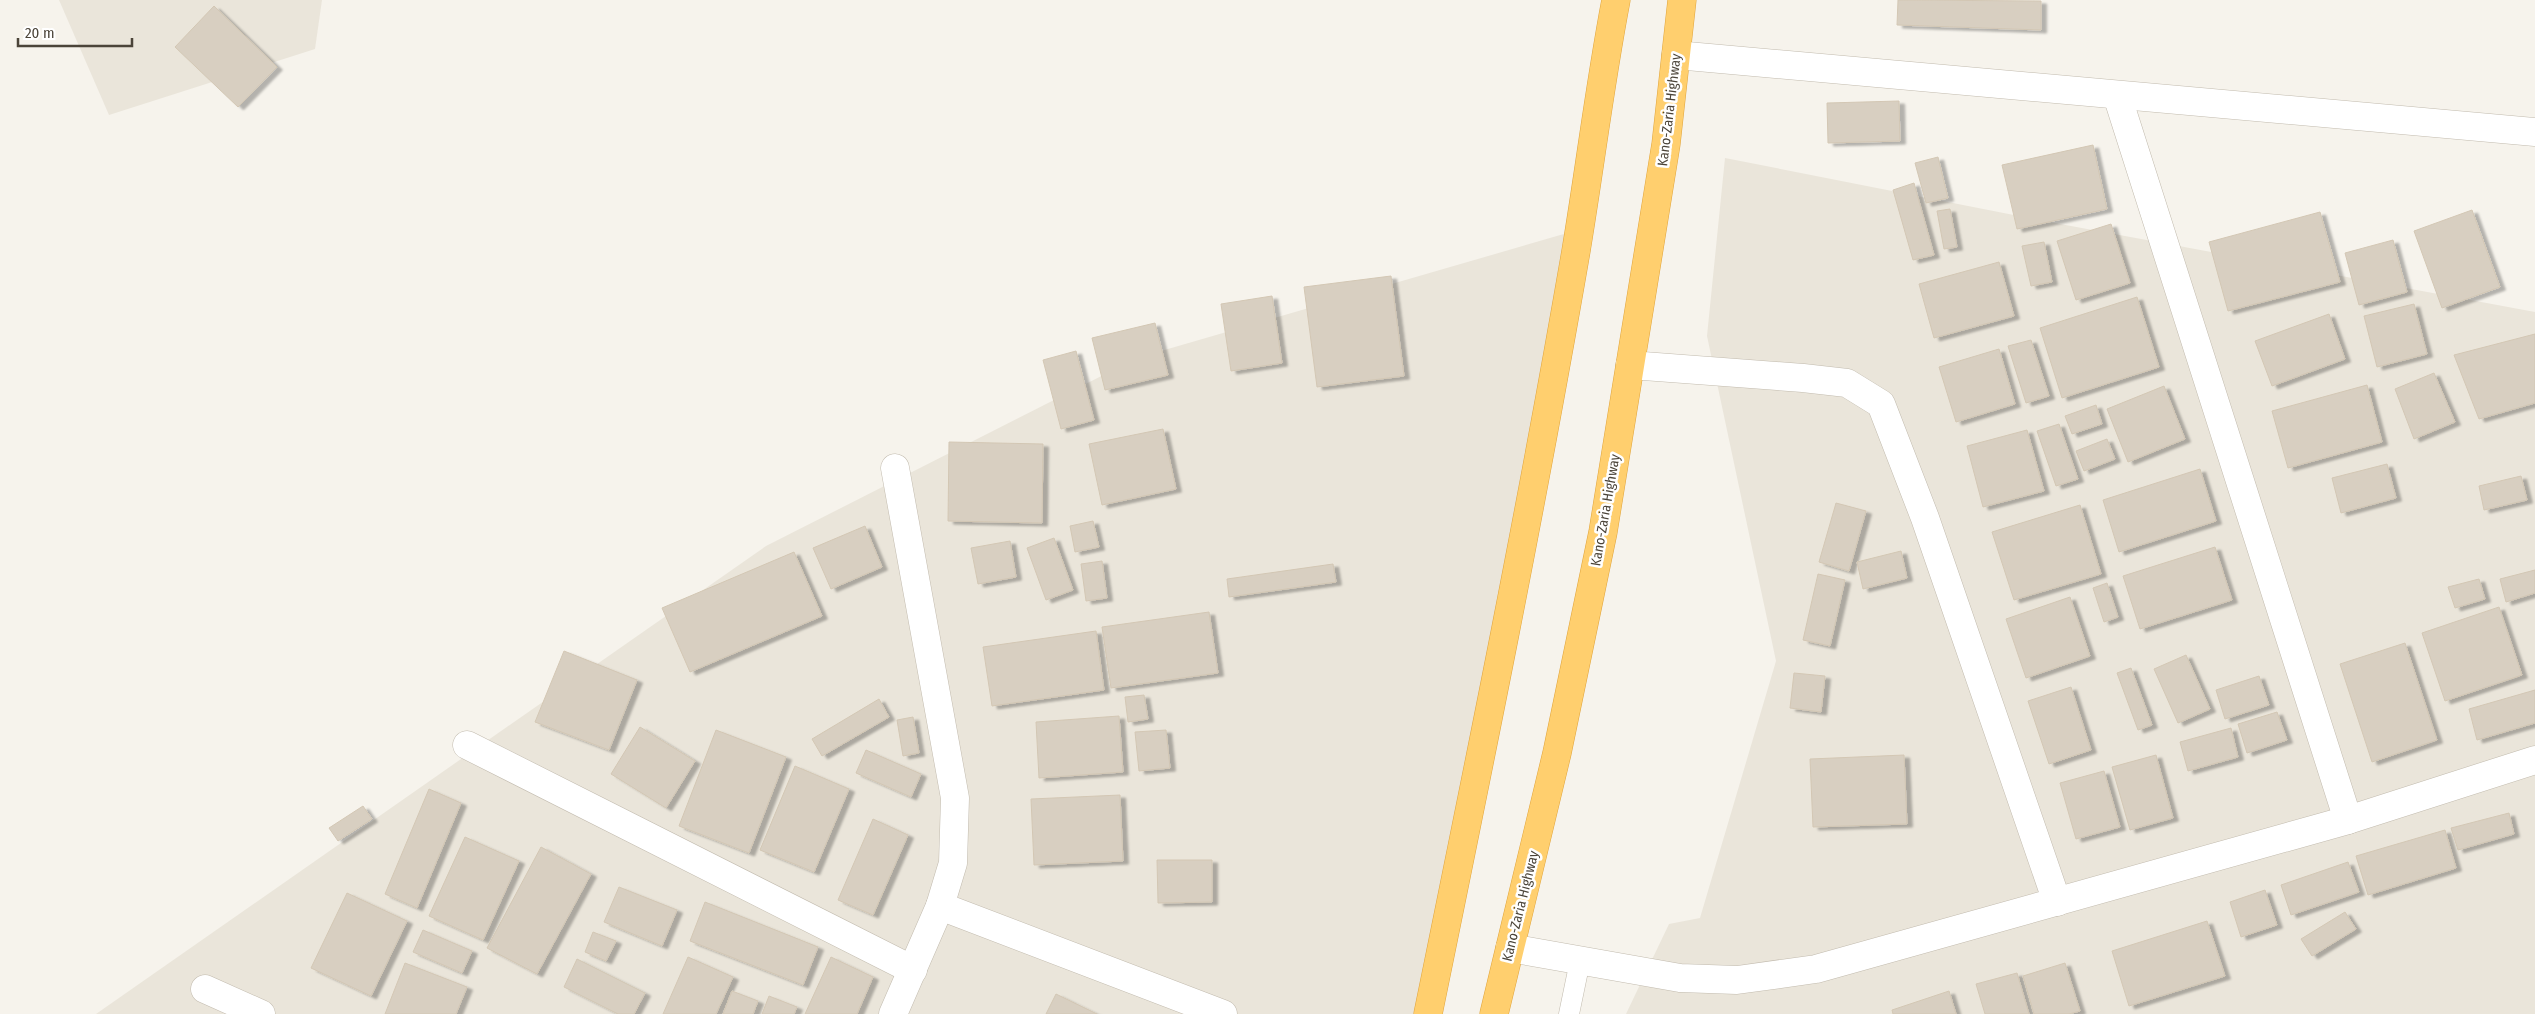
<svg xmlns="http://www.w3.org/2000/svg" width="2535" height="1014" font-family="'Fira Sans Condensed',sans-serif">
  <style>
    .residential { fill: #eae5da }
    .building { fill: #d8cfc1; stroke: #d3c7b4; filter: url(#shadow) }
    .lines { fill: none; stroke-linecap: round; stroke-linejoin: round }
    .lane-casing { stroke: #c2bbae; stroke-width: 21 }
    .street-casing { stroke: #c2bbae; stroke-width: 29 }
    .highway-casing { stroke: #e0a43c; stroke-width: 29 }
    .lane { stroke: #fff; stroke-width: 20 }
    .street { stroke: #fff; stroke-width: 28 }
    .highway { stroke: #ffcf6e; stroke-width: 28 }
    .labels { text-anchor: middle; stroke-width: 5; stroke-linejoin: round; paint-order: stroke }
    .street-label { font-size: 14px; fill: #4b4439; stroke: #fff }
  </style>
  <defs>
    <filter id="shadow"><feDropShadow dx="5.5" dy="3" stdDeviation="1" flood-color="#0004"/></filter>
  </defs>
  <rect width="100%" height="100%" fill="#f6f3ec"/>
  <g class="residential">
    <path d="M 59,0 L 322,0 L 315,49 L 109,115 Z"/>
    <path d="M 1725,158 L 2044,221 L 2535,312 L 2535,1014 L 1626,1014 L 1669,924 L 1700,918 L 1776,661 L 1707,336 Z"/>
    <path d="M 1588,227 L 1437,1014 L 96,1014 L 766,546 L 1137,358 Z"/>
  </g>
  <g class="building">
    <path d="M 1898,0 L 2041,1 L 2041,30 L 1897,25 Z"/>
    <path d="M 214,6 L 277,67 L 238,107 L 175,47 Z"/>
    <path d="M 1899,101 L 1900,141 L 1828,143 L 1827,103 Z"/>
    <path d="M 2093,145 L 2107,209 L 2017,229 L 2002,165 Z"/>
    <path d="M 1938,157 L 1948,198 L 1926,203 L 1915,163 Z"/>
    <path d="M 1914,183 L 1934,255 L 1913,260 L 1893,190 Z"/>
    <path d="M 1950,209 L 1957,247 L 1944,249 L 1937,211 Z"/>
    <path d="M 2472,210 L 2500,287 L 2442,308 L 2414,231 Z"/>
    <path d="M 2320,212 L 2340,282 L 2228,311 L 2209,242 Z"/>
    <path d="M 2111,224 L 2130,283 L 2076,300 L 2057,241 Z"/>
    <path d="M 2393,240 L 2407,292 L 2359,305 L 2345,253 Z"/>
    <path d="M 2044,242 L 2052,282 L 2031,286 L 2022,246 Z"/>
    <path d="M 1999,262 L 2014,316 L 1934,338 L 1919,284 Z"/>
    <path d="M 1391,276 L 1404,376 L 1317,387 L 1304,287 Z"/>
    <path d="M 1272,296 L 1282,363 L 1231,371 L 1221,304 Z"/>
    <path d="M 2137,297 L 2159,367 L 2062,398 L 2040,328 Z"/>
    <path d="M 2414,304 L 2427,354 L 2377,367 L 2364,316 Z"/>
    <path d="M 2329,314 L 2345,359 L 2272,386 L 2255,341 Z"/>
    <path d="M 1155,323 L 1168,375 L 1105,390 L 1092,338 Z"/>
    <path d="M 2535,334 L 2535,403 L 2479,419 L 2454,355 Z"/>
    <path d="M 2031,340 L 2049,396 L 2026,403 L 2008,346 Z"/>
    <path d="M 1999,349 L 2015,404 L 1956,422 L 1939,367 Z"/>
    <path d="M 1076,351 L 1094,420 L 1061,429 L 1043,360 Z"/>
    <path d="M 2434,373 L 2455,422 L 2414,439 L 2395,389 Z"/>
    <path d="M 2367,385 L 2382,442 L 2288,468 L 2272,411 Z"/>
    <path d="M 2164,386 L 2185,439 L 2128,462 L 2107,409 Z"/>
    <path d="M 2096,405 L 2102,424 L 2072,434 L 2065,416 Z"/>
    <path d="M 2059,424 L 2078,479 L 2056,486 L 2037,431 Z"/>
    <path d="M 1163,429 L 1176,489 L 1102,505 L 1089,444 Z"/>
    <path d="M 2027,430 L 2044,491 L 1983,507 L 1967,446 Z"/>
    <path d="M 2107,439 L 2115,459 L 2084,471 L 2076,451 Z"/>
    <path d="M 949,442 L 1043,444 L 1042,523 L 948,521 Z"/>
    <path d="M 2387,464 L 2396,498 L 2341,513 L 2332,478 Z"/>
    <path d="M 2200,469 L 2216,521 L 2119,552 L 2103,500 Z"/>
    <path d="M 2521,476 L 2527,500 L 2484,510 L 2479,486 Z"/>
    <path d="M 1836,503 L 1866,511 L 1849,571 L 1819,562 Z"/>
    <path d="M 2080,505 L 2101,574 L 2014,600 L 1992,532 Z"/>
    <path d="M 1093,521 L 1099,547 L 1075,552 L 1070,526 Z"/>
    <path d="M 865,526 L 882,567 L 831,589 L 813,548 Z"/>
    <path d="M 1054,538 L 1073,590 L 1046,600 L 1027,548 Z"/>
    <path d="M 1010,541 L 1016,577 L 978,584 L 971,548 Z"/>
    <path d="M 2215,547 L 2232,600 L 2140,629 L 2123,576 Z"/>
    <path d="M 1901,551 L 1907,578 L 1863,589 L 1857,562 Z"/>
    <path d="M 794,552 L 822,616 L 690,672 L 662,608 Z"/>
    <path d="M 1102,561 L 1107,598 L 1086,601 L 1081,564 Z"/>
    <path d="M 1333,564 L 1336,582 L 1229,597 L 1227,579 Z"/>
    <path d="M 2535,570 L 2535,593 L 2506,602 L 2500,579 Z"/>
    <path d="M 1818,574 L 1845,580 L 1830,646 L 1803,640 Z"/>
    <path d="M 2479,579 L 2485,599 L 2455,608 L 2448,587 Z"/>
    <path d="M 2107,583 L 2118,617 L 2104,622 L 2093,588 Z"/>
    <path d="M 2070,597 L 2090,656 L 2026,678 L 2006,619 Z"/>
    <path d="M 2499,607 L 2522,675 L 2445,701 L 2422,633 Z"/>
    <path d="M 1209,612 L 1218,673 L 1111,688 L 1102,627 Z"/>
    <path d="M 1096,631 L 1104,690 L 992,706 L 983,647 Z"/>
    <path d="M 2405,643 L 2437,740 L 2372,762 L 2340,664 Z"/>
    <path d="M 564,651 L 637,680 L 609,750 L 535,722 Z"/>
    <path d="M 2186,655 L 2210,709 L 2178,723 L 2154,669 Z"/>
    <path d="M 2131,668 L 2152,725 L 2138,730 L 2117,673 Z"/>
    <path d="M 1794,673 L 1825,676 L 1821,712 L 1790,708 Z"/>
    <path d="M 2259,676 L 2269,705 L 2225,719 L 2216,690 Z"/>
    <path d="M 2071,687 L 2091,750 L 2049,764 L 2028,701 Z"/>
    <path d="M 2535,690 L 2535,723 L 2477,740 L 2469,709 Z"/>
    <path d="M 1144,695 L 1148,719 L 1128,722 L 1125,697 Z"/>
    <path d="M 879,699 L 889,717 L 822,756 L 812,739 Z"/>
    <path d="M 2277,712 L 2287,740 L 2247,753 L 2238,724 Z"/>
    <path d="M 1119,716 L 1123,772 L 1039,778 L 1036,722 Z"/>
    <path d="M 913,717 L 919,753 L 903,756 L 897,720 Z"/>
    <path d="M 640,727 L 695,761 L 666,808 L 611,774 Z"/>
    <path d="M 2231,728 L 2238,757 L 2188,771 L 2180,742 Z"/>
    <path d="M 716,730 L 786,757 L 749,853 L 679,826 Z"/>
    <path d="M 1166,730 L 1170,768 L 1139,771 L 1135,732 Z"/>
    <path d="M 866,750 L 921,774 L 911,797 L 856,773 Z"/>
    <path d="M 1904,755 L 1907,824 L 1813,827 L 1810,759 Z"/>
    <path d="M 2156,755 L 2173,818 L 2130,830 L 2112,767 Z"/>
    <path d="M 795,766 L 849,789 L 814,872 L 760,850 Z"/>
    <path d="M 2104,771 L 2120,827 L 2076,839 L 2060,783 Z"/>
    <path d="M 429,789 L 461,803 L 417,908 L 385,894 Z"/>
    <path d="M 1120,795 L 1123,861 L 1034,865 L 1031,799 Z"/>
    <path d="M 363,806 L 372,819 L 338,841 L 329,828 Z"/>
    <path d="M 2509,813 L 2514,834 L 2458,850 L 2451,828 Z"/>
    <path d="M 873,819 L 908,835 L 873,915 L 838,900 Z"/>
    <path d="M 2445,830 L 2456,868 L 2368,895 L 2356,856 Z"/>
    <path d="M 465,837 L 519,861 L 483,940 L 429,916 Z"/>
    <path d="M 541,847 L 591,874 L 537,974 L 487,948 Z"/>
    <path d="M 1157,860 L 1212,860 L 1212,902 L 1158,903 Z"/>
    <path d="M 2348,862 L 2359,892 L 2291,915 L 2281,885 Z"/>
    <path d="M 619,887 L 677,910 L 662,946 L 604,922 Z"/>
    <path d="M 2265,890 L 2277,925 L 2241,937 L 2230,902 Z"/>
    <path d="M 347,893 L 407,921 L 371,996 L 311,968 Z"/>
    <path d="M 705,902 L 818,947 L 803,985 L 690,941 Z"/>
    <path d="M 2345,912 L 2356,929 L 2312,956 L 2301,939 Z"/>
    <path d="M 2207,921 L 2225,976 L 2129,1006 L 2112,951 Z"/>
    <path d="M 423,930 L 472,951 L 462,973 L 413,952 Z"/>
    <path d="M 593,932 L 616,941 L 606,961 L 585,952 Z"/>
    <path d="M 688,957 L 733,977 L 716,1014 L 663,1014 Z"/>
    <path d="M 831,957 L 873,977 L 857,1014 L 805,1014 Z"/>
    <path d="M 577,959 L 645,993 L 634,1014 L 618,1014 L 564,987 Z"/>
    <path d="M 405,963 L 467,987 L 456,1014 L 385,1014 Z"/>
    <path d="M 2065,963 L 2080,1011 L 2069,1014 L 2034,1014 L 2023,976 Z"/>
    <path d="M 2017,973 L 2029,1014 L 1985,1014 L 1976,984 Z"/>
    <path d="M 732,991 L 758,1001 L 753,1014 L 723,1014 Z"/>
    <path d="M 1949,991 L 1956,1014 L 1893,1014 L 1892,1010 Z"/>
    <path d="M 1056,994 L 1097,1014 L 1046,1014 Z"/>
    <path d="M 769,996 L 797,1007 L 794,1014 L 762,1014 Z"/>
  </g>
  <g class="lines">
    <g class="lane-casing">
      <path id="lane" d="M 1569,1014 L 1580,961"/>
    </g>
    <g class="street-casing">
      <g id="street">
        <path d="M 1676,55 L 2535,132"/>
        <path d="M 2117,95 L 2348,820"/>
        <path d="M 1630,365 L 1803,378 L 1847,383 L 1881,404 L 1925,518 L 2057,902"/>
        <path d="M 467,745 L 913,970"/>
        <path d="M 940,906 L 1223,1014"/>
        <path d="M 1510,948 L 1680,978 L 1737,980 L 1816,969 L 2348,820 L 2535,760"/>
        <path d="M 205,989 L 261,1014"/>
        <path d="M 893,1014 L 940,906 L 953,863 L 955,798 L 895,468"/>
      </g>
    </g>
    <g class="highway-casing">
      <g id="highway">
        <path d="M 1428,1014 C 1480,760 1532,506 1576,251 C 1590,167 1600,83 1616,0"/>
        <path d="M 1494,1014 L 1557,753 L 1603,532 L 1666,144 L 1682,0"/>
      </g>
    </g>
    <use href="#lane" class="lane"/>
    <use href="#street" class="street"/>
    <use href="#highway" class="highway"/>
  </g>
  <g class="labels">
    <g class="street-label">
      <text transform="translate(1669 110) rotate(-83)" y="5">Kano-Zaria Highway</text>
      <text transform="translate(1605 510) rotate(-80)" y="5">Kano-Zaria Highway</text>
      <text transform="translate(1520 906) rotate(-76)" y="5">Kano-Zaria Highway</text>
    </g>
  </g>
  <path d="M18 38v8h114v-8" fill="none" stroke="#4b4439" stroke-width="2.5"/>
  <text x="25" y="38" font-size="15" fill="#4b4439" stroke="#ffffff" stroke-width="4" paint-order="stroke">20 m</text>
</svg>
